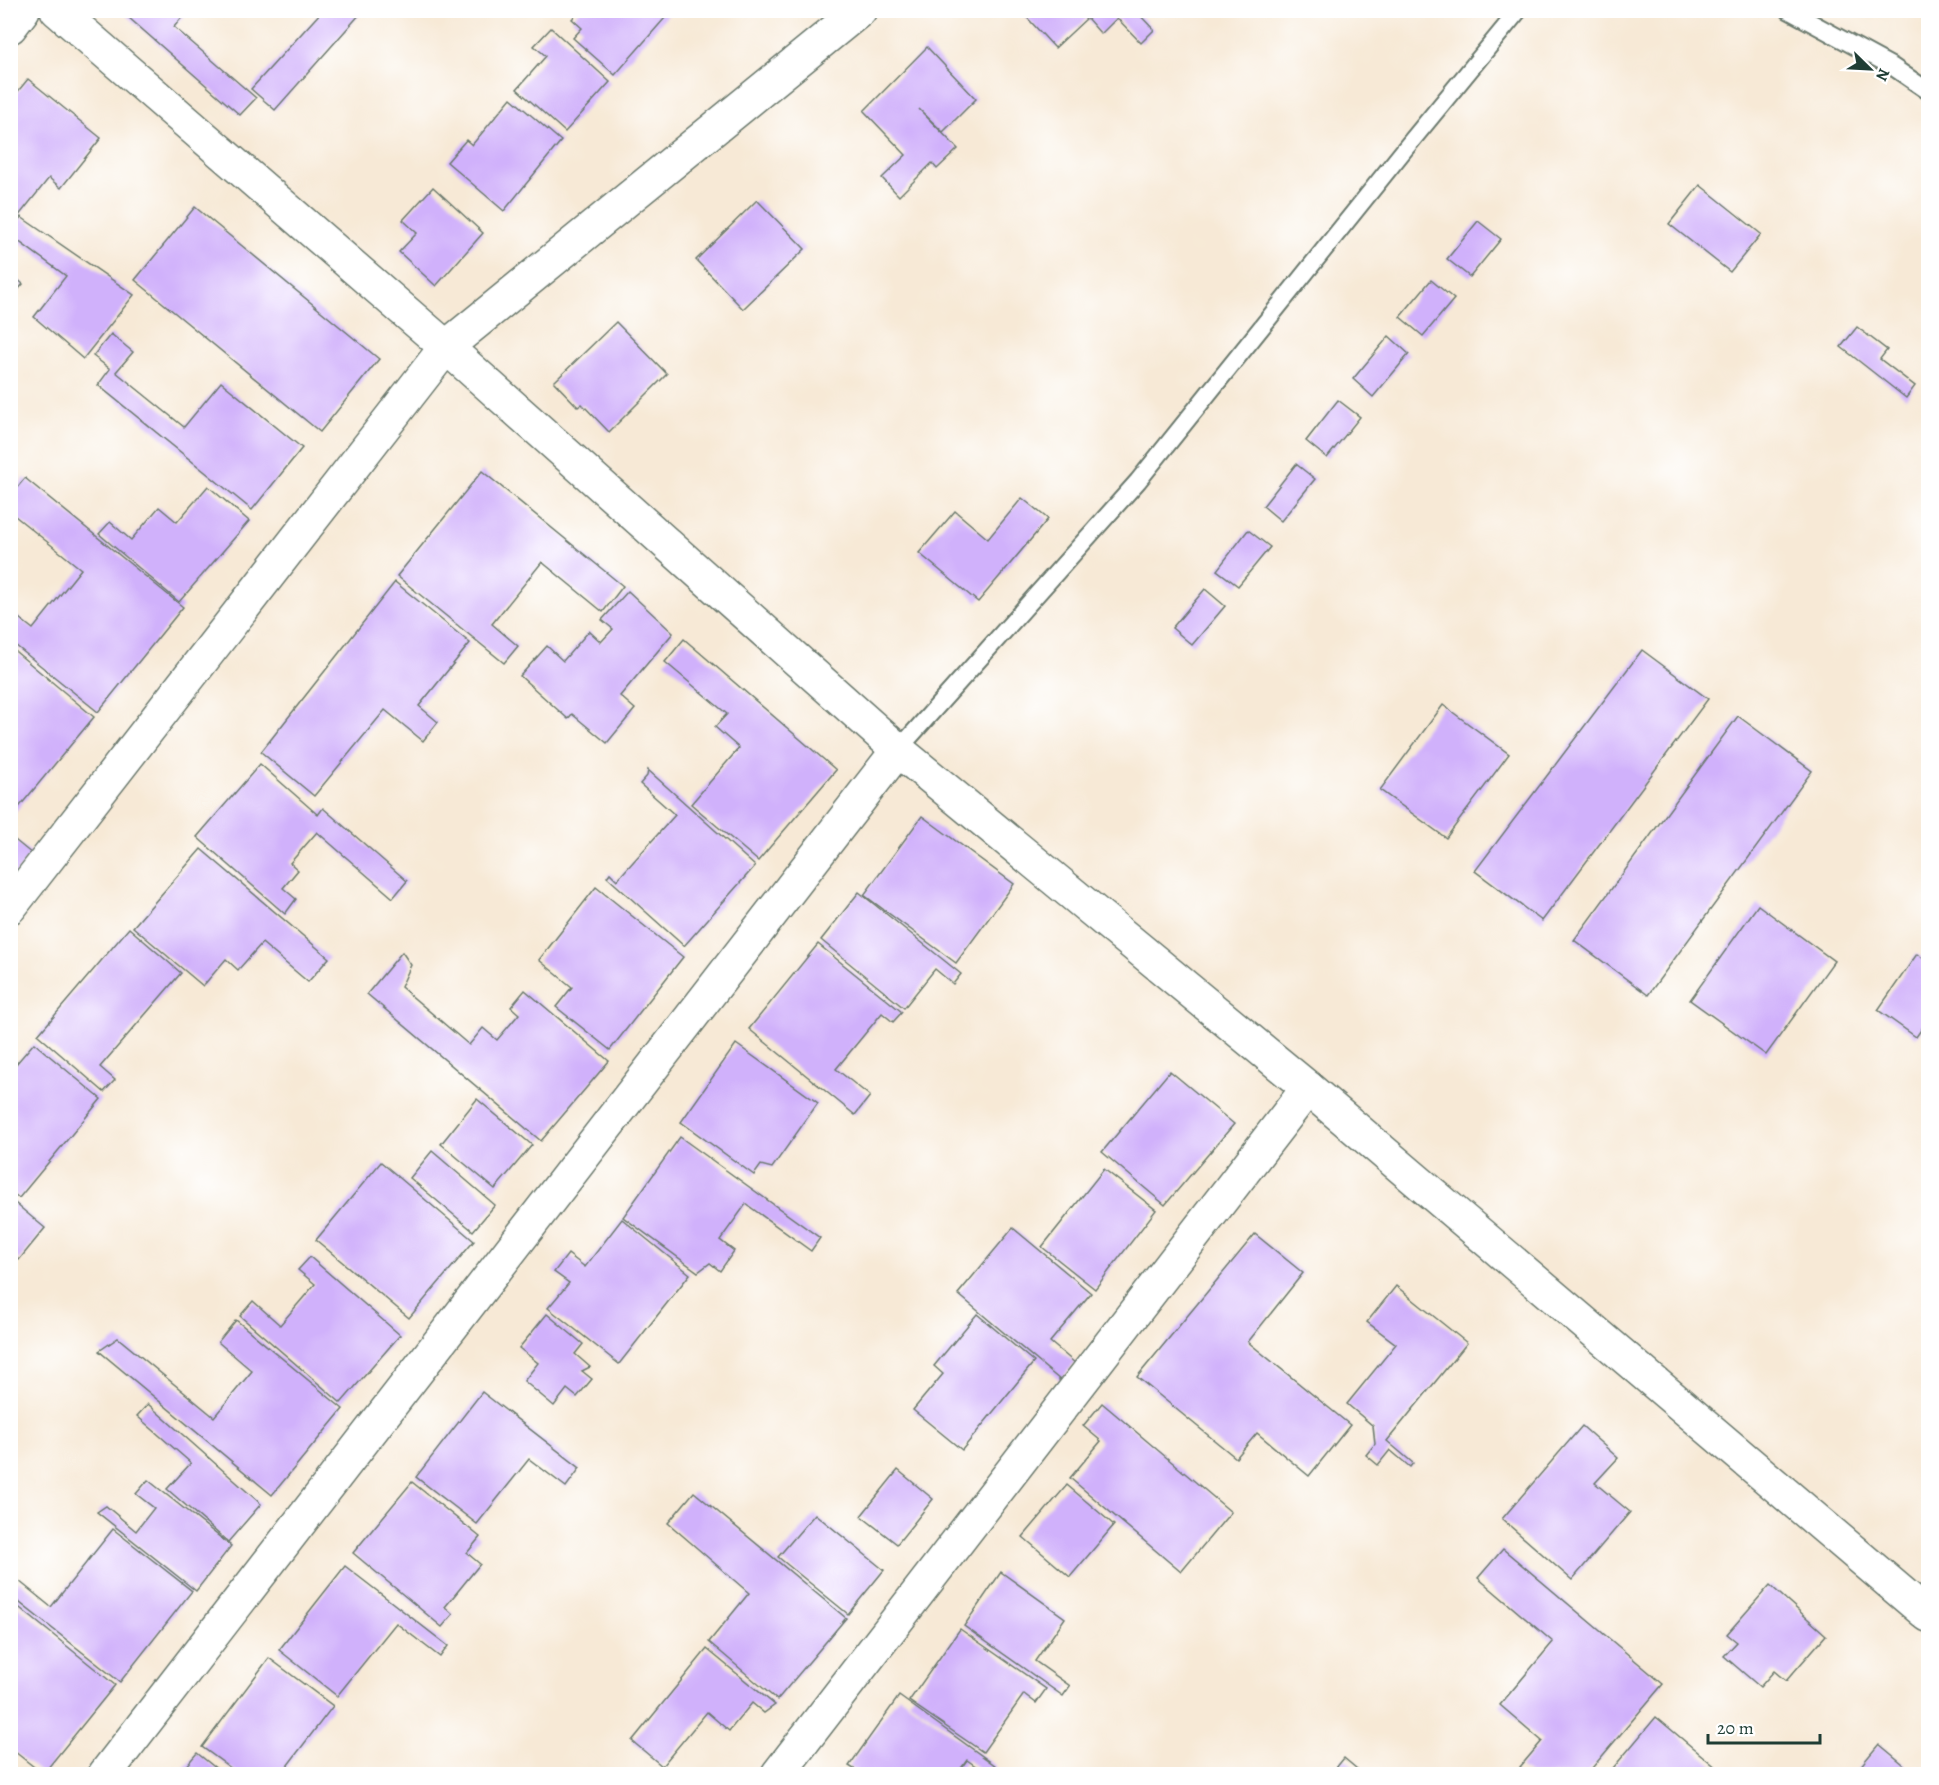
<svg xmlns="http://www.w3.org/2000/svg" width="1939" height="1785" font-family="Alegreya,serif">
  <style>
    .building { fill: #d0b1fb }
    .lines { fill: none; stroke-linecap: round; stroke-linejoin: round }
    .service-casing { stroke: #6b796d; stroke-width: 20 }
    .minor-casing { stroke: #6b796d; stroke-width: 36 }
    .tertiary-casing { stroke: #6b796d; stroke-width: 36 }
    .service { stroke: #fff; stroke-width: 16 }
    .minor { stroke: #fff; stroke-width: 33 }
    .tertiary { stroke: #fff; stroke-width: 33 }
  </style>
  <rect width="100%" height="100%" fill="#fff"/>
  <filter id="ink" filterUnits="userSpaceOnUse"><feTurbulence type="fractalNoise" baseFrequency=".0167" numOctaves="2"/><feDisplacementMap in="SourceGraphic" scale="12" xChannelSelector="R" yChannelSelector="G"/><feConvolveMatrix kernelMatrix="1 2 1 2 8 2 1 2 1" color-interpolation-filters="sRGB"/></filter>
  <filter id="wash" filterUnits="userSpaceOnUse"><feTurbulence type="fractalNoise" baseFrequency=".008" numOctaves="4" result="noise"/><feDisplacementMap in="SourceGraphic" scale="24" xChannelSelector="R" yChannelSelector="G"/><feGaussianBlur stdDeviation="1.35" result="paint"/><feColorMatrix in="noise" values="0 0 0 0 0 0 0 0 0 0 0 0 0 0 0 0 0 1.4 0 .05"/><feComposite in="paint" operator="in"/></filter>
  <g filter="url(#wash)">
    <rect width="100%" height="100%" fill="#f7e9d6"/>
    <g id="blocks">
      <g class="building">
        <path d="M 120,10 L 188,10 L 174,27 L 256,98 L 240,115 Z"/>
        <path d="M 323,10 L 358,10 L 361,13 L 275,110 L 251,89 Z"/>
        <path d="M 580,10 L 672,10 L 615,75 L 573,38 L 582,28 L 572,19 Z"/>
        <path d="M 1020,10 L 1135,10 L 1154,30 L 1141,43 L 1117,18 L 1101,34 L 1087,18 L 1055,48 Z"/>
        <path d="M 551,28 L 610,82 L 565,132 L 517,89 L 546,56 L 534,46 Z"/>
        <path d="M 927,47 L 976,99 L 943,132 L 919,109 L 958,149 L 937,169 L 932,163 L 899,196 L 882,178 L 906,155 L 864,111 Z"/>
        <path d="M 28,79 L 101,138 L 61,188 L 49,178 L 17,218 L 10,212 L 10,101 Z"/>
        <path d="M 511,98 L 561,141 L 504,211 L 447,162 L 466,140 L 472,145 Z"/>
        <path d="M 1700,185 L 1761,234 L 1730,272 L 1669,224 Z"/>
        <path d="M 433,187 L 483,233 L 436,286 L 399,252 L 417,233 L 403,220 Z"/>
        <path d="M 757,200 L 805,249 L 743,309 L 696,260 Z"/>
        <path d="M 195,207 L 379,359 L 320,432 L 135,280 Z"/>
        <path d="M 21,217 L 134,295 L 83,359 L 34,317 L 66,276 L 10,235 L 10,229 Z"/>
        <path d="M 1478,221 L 1501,239 L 1470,277 L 1447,259 Z"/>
        <path d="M 10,273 L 23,284 L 10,299 Z"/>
        <path d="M 1431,280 L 1454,299 L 1423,336 L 1400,317 Z"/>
        <path d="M 616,322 L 667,374 L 609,432 L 582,404 L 578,407 L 554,382 Z"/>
        <path d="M 1857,327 L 1887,350 L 1880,359 L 1915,386 L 1906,398 L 1841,347 Z"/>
        <path d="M 111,334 L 133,352 L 116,372 L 184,427 L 221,382 L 302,448 L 252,510 L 98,385 L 110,369 L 93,356 Z"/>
        <path d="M 1389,336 L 1409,354 L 1373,397 L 1353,379 Z"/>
        <path d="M 1338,400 L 1360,417 L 1327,458 L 1306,441 Z"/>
        <path d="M 1296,464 L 1315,479 L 1281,521 L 1263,506 Z"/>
        <path d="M 482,471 L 623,586 L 603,612 L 542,562 L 492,624 L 518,646 L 504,663 L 397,576 Z"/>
        <path d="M 25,478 L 183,607 L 98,712 L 10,641 L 10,611 L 33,629 L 81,569 L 10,512 L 10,496 Z"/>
        <path d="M 208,486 L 249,521 L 179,602 L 99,534 L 110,522 L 131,540 L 159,507 L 177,522 Z"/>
        <path d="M 1022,498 L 1048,519 L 978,602 L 919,553 L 955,511 L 988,539 Z"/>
        <path d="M 1248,530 L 1270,547 L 1238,586 L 1217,570 Z"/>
        <path d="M 395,582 L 470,643 L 419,706 L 438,722 L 423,741 L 385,710 L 314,796 L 261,752 Z"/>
        <path d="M 1205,589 L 1225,606 L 1192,645 L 1172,628 Z"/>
        <path d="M 628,591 L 673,633 L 620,696 L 635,709 L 607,743 L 572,714 L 568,719 L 520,676 L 547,646 L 563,661 L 589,631 L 601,642 L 613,629 L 602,620 Z"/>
        <path d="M 684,639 L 836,770 L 758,861 L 691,804 L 739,748 L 715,727 L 727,714 L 665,662 Z"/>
        <path d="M 10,647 L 94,717 L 10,818 Z"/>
        <path d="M 1642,650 L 1708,699 L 1542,921 L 1475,871 Z"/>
        <path d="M 1443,705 L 1509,754 L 1446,838 L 1380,790 Z"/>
        <path d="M 1738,716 L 1812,771 L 1648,995 L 1574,940 Z"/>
        <path d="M 260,764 L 318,815 L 323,808 L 407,881 L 393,898 L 317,832 L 290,863 L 298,870 L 283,888 L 296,899 L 285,914 L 197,837 Z"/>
        <path d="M 648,770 L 755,866 L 684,946 L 607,877 L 610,873 L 617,880 L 675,815 L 640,784 L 647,776 Z"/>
        <path d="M 922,816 L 1014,884 L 956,963 L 864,895 Z"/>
        <path d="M 10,836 L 32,854 L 10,880 Z"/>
        <path d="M 201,849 L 329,958 L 308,982 L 262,943 L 238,970 L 226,959 L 203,986 L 133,927 Z"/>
        <path d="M 596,887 L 683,957 L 610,1050 L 556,1007 L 572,987 L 539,960 Z"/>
        <path d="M 859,892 L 961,974 L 953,984 L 935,969 L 904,1008 L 821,940 Z"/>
        <path d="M 1758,905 L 1834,961 L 1766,1055 L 1690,1000 Z"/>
        <path d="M 129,928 L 181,973 L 100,1067 L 115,1080 L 104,1092 L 38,1035 Z"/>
        <path d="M 818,944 L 902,1012 L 893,1022 L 882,1013 L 836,1069 L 870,1096 L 855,1115 L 749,1029 Z"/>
        <path d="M 402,952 L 411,965 L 401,987 L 469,1045 L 483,1028 L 497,1040 L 519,1014 L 511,1007 L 525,990 L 609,1061 L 541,1141 L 367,994 Z"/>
        <path d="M 1917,954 L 1928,962 L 1928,1020 L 1916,1037 L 1878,1010 Z"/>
        <path d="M 34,1043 L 101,1099 L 19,1198 L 10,1191 L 10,1071 Z"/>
        <path d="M 736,1044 L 818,1103 L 772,1168 L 761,1165 L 754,1175 L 681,1122 Z"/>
        <path d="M 1170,1071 L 1234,1124 L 1165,1205 L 1102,1152 Z"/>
        <path d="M 477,1099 L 532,1145 L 495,1189 L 441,1144 Z"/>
        <path d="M 680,1137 L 820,1238 L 811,1251 L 746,1204 L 720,1240 L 734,1251 L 720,1271 L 710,1263 L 698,1272 L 623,1217 Z"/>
        <path d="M 432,1151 L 495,1205 L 473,1231 L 410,1178 Z"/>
        <path d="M 381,1162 L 474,1241 L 409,1318 L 316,1240 Z"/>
        <path d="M 1104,1169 L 1156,1210 L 1095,1289 L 1042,1247 Z"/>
        <path d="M 10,1199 L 45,1228 L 19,1260 L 10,1252 Z"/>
        <path d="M 622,1219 L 690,1274 L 619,1364 L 548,1308 L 569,1283 L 554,1272 L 568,1254 L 585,1267 Z"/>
        <path d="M 1013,1228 L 1091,1293 L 1050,1342 L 1075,1363 L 1060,1380 L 958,1294 Z"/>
        <path d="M 1255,1234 L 1303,1273 L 1248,1342 L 1350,1425 L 1309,1476 L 1257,1433 L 1236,1458 L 1137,1377 Z"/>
        <path d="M 310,1257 L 400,1335 L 341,1403 L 240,1316 L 253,1301 L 280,1325 L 315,1284 L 298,1270 Z"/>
        <path d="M 1396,1286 L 1467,1343 L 1387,1441 L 1413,1463 L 1410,1467 L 1390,1450 L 1378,1465 L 1366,1455 L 1375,1444 L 1373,1426 L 1347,1404 L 1396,1344 L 1367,1322 Z"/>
        <path d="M 547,1314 L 583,1344 L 575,1354 L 590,1367 L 582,1371 L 592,1379 L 577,1397 L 567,1389 L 554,1406 L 524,1381 L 538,1363 L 519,1348 Z"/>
        <path d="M 977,1314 L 1034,1362 L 962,1450 L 913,1410 L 943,1374 L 934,1366 Z"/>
        <path d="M 236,1320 L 343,1409 L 272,1495 L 99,1351 L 118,1338 L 214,1417 L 252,1371 L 218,1342 Z"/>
        <path d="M 482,1392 L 580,1468 L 566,1487 L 529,1459 L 477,1524 L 416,1477 Z"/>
        <path d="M 1102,1403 L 1231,1512 L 1181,1572 L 1070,1478 L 1101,1441 L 1083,1426 Z"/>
        <path d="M 148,1404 L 261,1504 L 228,1542 L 167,1489 L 191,1463 L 137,1416 Z"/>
        <path d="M 1582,1426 L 1618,1458 L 1595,1483 L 1630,1512 L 1572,1580 L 1502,1519 Z"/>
        <path d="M 898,1470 L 933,1499 L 897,1544 L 861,1516 Z"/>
        <path d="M 148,1480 L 231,1546 L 196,1591 L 97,1512 L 106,1506 L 136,1531 L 154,1508 L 136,1494 Z"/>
        <path d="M 412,1482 L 480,1537 L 467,1553 L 480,1564 L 445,1607 L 453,1614 L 442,1627 L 353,1553 Z"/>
        <path d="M 1067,1485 L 1114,1525 L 1070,1577 L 1023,1537 Z"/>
        <path d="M 694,1492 L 846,1618 L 777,1700 L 709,1642 L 749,1593 L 668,1523 Z"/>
        <path d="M 815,1514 L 884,1570 L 848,1614 L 778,1557 Z"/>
        <path d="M 113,1529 L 192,1591 L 120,1682 L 10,1595 L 19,1581 L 51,1607 Z"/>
        <path d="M 1503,1549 L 1663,1684 L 1587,1774 L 1529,1774 L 1520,1767 L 1542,1741 L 1500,1705 L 1553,1642 L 1478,1578 Z"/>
        <path d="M 345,1566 L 448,1646 L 440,1657 L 396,1623 L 337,1696 L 279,1650 Z"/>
        <path d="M 1001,1572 L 1065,1618 L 1035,1661 L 1070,1686 L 1063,1696 L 964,1626 Z"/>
        <path d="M 1770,1585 L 1826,1635 L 1786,1681 L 1774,1671 L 1760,1687 L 1724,1656 L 1737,1642 L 1727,1634 Z"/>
        <path d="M 10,1600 L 115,1685 L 43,1774 L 10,1748 L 10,1645 L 14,1640 L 10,1637 Z"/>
        <path d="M 960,1629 L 1046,1689 L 1036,1703 L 1024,1694 L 983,1752 L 909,1701 Z"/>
        <path d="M 707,1649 L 775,1705 L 764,1713 L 752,1703 L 729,1731 L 707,1712 L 662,1766 L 632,1741 Z"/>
        <path d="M 269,1658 L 333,1706 L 281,1774 L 239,1774 L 202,1747 Z"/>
        <path d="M 899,1696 L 996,1766 L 990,1774 L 987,1774 L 967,1760 L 957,1774 L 862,1774 L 849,1766 Z"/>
        <path d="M 1656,1717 L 1724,1774 L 1608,1774 Z"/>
        <path d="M 1879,1744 L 1915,1774 L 1854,1774 Z"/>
        <path d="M 197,1753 L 223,1774 L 179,1774 Z"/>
        <path d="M 1344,1758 L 1363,1774 L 1331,1774 Z"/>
      </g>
    </g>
  </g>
  <g filter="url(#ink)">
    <use href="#blocks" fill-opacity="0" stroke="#6b796d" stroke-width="1.5"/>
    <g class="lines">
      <g class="service-casing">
        <g id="service">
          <path d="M 1788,10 L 1893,67 L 1928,91"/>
          <path d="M 898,750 L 1138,481 L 1404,150 L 1519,10"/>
        </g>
      </g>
      <g class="minor-casing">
        <g id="minor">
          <path d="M 10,27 L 23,10"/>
          <path d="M 10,907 L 446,347 L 860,10"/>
          <path d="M 105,1774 L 898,750"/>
          <path d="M 778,1774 L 1308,1088"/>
        </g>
      </g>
      <g class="tertiary-casing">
        <path id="tertiary" d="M 57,10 L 446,347 L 898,750 L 1308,1088 L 1928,1615"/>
      </g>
      <use href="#service" class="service"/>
      <use href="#minor" class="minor"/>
      <use href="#tertiary" class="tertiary"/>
    </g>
  </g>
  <rect width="1939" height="1785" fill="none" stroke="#fff" stroke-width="36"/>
  <g transform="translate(1870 69) rotate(114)" stroke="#ffffff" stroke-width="4.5" paint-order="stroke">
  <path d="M0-4.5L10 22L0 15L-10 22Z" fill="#1f3d34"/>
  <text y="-9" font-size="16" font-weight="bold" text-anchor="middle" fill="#1f3d34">N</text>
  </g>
  <path d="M1708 1734v9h112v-9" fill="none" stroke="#1f3d34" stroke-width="3"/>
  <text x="1717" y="1734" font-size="18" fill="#1f3d34" stroke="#ffffff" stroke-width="4.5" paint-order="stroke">20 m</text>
</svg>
